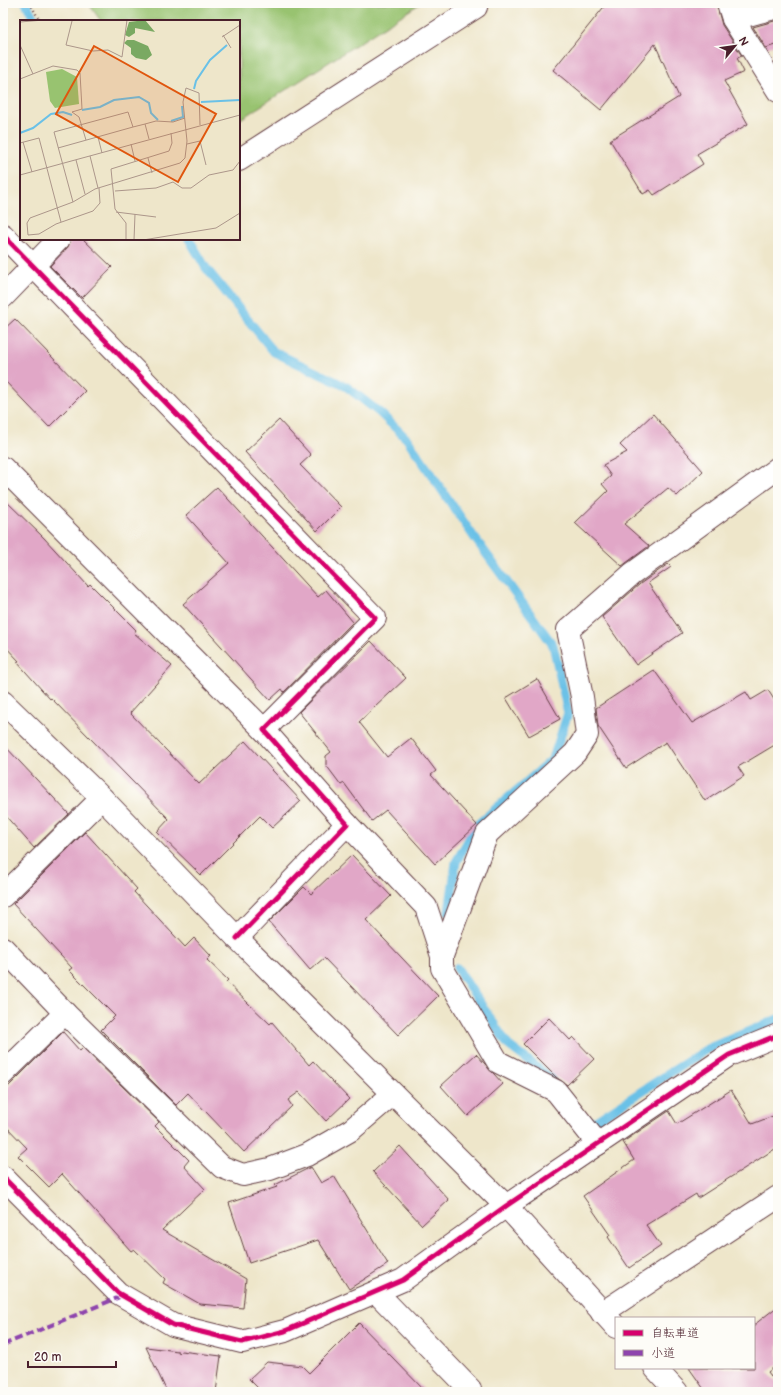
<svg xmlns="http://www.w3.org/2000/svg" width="781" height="1395" font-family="'Balsamiq Sans','Klee One',sans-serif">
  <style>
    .green { fill: #98c370; stroke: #71714e }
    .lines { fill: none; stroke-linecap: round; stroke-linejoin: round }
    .stream { stroke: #6ac1e7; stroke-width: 9 }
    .building { fill: #e1a7c7 }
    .minor-casing { stroke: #633d43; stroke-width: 24 }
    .path { stroke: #633d43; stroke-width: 2.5; stroke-dasharray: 1 3; stroke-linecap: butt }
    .minor { stroke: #fff; stroke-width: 22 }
    .quiet { stroke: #8e44ad; stroke-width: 4; stroke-dasharray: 8 4; stroke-linecap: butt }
    .cycleway-casing { stroke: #fdfcf7; stroke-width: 8 }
    .cycleway { stroke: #d6006c; stroke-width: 5 }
    .inset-river { fill: none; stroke: #6ac1e7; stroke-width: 2 }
    .inset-road { fill: none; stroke: #ac968a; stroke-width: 1 }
    .view { fill: #e0560e; fill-opacity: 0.15; stroke: #e0560e; stroke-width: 2 }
    .inset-edge { fill: none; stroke: #4a1f2b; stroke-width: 2 }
  </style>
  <rect width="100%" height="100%" fill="#fdfcf7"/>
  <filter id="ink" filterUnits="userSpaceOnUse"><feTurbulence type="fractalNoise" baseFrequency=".025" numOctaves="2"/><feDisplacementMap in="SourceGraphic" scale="8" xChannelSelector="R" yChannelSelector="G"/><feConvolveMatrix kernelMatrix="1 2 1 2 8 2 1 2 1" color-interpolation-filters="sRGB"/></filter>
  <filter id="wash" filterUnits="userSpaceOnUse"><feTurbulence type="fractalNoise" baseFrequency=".012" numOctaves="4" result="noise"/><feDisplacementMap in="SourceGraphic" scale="16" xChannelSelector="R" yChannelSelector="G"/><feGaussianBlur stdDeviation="0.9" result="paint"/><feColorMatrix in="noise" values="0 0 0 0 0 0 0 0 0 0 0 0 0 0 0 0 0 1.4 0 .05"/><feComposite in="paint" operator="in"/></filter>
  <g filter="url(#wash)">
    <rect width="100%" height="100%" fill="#eee6ca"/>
    <path class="green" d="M 88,3 L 421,3 L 239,120 L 239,21 L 101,21 Z"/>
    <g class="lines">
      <g class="stream">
        <path d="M 26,3 L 35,21"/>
        <path d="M 189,239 L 206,268 L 274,352 L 347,387 L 380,413 L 407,439 L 474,537 L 553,645 L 568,713 L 553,759 L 477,825 L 456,862 L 449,912"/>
        <path d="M 457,968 L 508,1045 L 551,1078"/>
        <path d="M 583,1119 L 594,1122 L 707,1049 L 778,1019"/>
      </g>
    </g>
    <g id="blocks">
      <g class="building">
        <path d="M 607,3 L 716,3 L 722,25 L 742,56 L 737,58 L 744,72 L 724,81 L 748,124 L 697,154 L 703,164 L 654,195 L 650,190 L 643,194 L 610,140 L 679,97 L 655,44 L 601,110 L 553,70 Z"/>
        <path d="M 778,20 L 778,44 L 766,48 L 753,27 Z"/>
        <path d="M 71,239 L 83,239 L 112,267 L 82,298 L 50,266 L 68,247 Z"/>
        <path d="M 15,319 L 85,391 L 49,427 L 3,379 L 3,330 Z"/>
        <path d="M 653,414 L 703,471 L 677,496 L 668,488 L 624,524 L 649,546 L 622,566 L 575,523 L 608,491 L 602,484 L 611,476 L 603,465 L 627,452 L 620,445 Z"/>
        <path d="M 279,420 L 311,455 L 300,465 L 341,507 L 317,531 L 245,452 Z"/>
        <path d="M 217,487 L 318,597 L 326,590 L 353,622 L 284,692 L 282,689 L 270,700 L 183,604 L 229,563 L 186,515 Z"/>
        <path d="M 3,498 L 44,538 L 88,586 L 90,584 L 136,630 L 134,633 L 172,666 L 130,713 L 199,784 L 245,741 L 301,801 L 272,828 L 260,816 L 201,875 L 157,832 L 169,819 L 51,698 L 50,699 L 17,662 L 19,661 L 3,644 Z"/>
        <path d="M 668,564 L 671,567 L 648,583 L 682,633 L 636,665 L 602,617 L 640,584 Z"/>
        <path d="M 371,641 L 406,678 L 359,722 L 387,757 L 411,738 L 436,771 L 431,775 L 477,825 L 435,864 L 386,810 L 372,821 L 344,783 L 341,785 L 326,765 L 326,756 L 331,752 L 299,712 Z"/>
        <path d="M 654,670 L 692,723 L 746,692 L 751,700 L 768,690 L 778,706 L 778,743 L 738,767 L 744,776 L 705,801 L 666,742 L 626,768 L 598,726 L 596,708 Z"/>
        <path d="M 537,679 L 560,719 L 529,736 L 506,698 Z"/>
        <path d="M 3,744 L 69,814 L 34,848 L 3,813 Z"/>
        <path d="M 85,832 L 137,889 L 134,892 L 185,947 L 194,938 L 211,956 L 207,960 L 228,980 L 226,982 L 270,1024 L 272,1022 L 309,1065 L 313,1061 L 349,1099 L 326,1121 L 299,1092 L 288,1100 L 292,1106 L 244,1152 L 188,1093 L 176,1105 L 101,1030 L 115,1016 L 69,970 L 72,968 L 13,904 Z"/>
        <path d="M 352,855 L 391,896 L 366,920 L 438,996 L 398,1035 L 324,958 L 310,970 L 269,922 L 304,887 L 311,894 Z"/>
        <path d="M 549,1018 L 570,1040 L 573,1037 L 594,1059 L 567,1085 L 556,1077 L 523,1044 Z"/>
        <path d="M 63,1032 L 80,1051 L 83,1048 L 159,1122 L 155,1126 L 189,1160 L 184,1166 L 205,1189 L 162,1230 L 246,1279 L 243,1308 L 200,1304 L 163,1283 L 165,1279 L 134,1249 L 131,1251 L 62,1174 L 49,1187 L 18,1156 L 27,1148 L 3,1123 L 3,1092 Z"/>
        <path d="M 476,1054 L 503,1084 L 468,1116 L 441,1086 Z"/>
        <path d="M 731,1090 L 752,1124 L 778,1114 L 778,1147 L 698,1198 L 696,1194 L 646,1225 L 661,1246 L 629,1268 L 608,1237 L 610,1235 L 583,1196 L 634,1160 L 623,1142 L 669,1111 L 677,1124 Z"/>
        <path d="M 400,1146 L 449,1200 L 422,1225 L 373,1172 Z"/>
        <path d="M 311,1167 L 321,1183 L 334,1176 L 388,1264 L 349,1289 L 318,1240 L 249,1263 L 229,1203 L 277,1187 L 275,1185 Z"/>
        <path d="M 778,1306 L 778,1364 L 768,1372 L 778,1385 L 778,1392 L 706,1392 L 689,1368 L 754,1368 L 754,1325 Z"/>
        <path d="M 359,1323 L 426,1392 L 262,1392 L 249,1379 L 267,1362 L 302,1366 L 309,1373 Z"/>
        <path d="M 146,1347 L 178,1351 L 179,1353 L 181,1351 L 221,1356 L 216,1392 L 167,1392 Z"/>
      </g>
    </g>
  </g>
  <g filter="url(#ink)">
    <use href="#blocks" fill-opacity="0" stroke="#633d43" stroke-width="1"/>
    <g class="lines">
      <g class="minor-casing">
        <g id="minor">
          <path d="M 728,3 L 733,19 L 778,91"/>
          <path d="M 733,19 L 778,7"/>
          <path d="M 239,160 L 476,7 L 477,3"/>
          <path d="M 3,235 L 375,618 L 264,730 L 347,824 L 237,938"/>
          <path d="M 3,297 L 59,239"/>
          <path d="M 3,468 L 264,730"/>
          <path d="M 3,702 L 102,798 L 237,938 L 506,1206 L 616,1327"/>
          <path d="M 347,824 L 426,907 L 442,956 L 442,968 L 498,1062 L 556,1091 L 598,1144"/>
          <path d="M 3,896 L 102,798"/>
          <path d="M 3,948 L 65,1013 L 222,1167 L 243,1175 L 270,1169 L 307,1155 L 351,1130 L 393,1094"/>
          <path d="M 442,956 L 487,834 L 575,753 L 587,735 L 582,697 L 568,630 L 632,574 L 778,468"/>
          <path d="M 3,1074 L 65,1013"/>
          <path d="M 3,1177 L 118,1293 L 173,1325 L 242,1342 L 285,1331 L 403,1280 L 506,1206 L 729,1055 L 778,1035"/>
          <path d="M 376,1292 L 470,1389 L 466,1392"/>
          <path d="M 602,1313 L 778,1197"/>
          <path d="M 655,1368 L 677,1392"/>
        </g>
      </g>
      <path class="path" d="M 30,3 L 40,21"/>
      <use href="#minor" class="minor"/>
      <path class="quiet" d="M 3,1345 L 122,1296"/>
      <g class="cycleway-casing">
        <g id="cycleway">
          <path d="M 3,235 L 375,618 L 264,730 L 347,824 L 237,938"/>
          <path d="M 3,1177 L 118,1293 L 173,1325 L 242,1342 L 285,1331 L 403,1280 L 506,1206 L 729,1055 L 778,1035"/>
        </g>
      </g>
      <use href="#cycleway" class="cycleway"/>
    </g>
  </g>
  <g transform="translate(20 20)">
    <rect width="220" height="220" fill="#eee6ca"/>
    <path d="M 42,49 L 57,57 L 59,84 L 35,88 L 30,81 L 26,52 Z" fill="#98c370"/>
    <path d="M 125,0 L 135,12 L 115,8 L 115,13 L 109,17 L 105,15 L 109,2 ZM 107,20 L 114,20 L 128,26 L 132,35 L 126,40 L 116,38 L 111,34 L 111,28 L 104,23 Z" fill="#7aa962"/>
    <path class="inset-river" d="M 174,69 L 176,61 L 190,40 L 207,25M 181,82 L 220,80M 62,90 L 80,87 L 94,80 L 119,77 L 129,83 L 131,93 L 138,100M 151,101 L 163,97 L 162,86M 0,113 L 13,108 L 31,94 L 43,92 L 52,95"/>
    <path class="inset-road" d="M 51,0 L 80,0M 52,1 L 46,25 L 73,31 L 88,30 L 102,37 L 107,0M 0,2 L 24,0M 203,15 L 211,28M 202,17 L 220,5M 0,25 L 13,54M 0,59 L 33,46 L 57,50 L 60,53 L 62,89 L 52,92 L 59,97 L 66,120M 125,104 L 136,101 L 153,102 L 165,98M 78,117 L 82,133M 3,122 L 12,152M 0,123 L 19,118 L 41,202M 111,124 L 115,141M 167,124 L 180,121 L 186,145M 38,128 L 113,107M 70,136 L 78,168M 128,138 L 132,153M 56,140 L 65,174M 0,155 L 220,95M 79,168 L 80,183 L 73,191 L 36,204 L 19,214 L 8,215 L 7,203 L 10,198 L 53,182 L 75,169 L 160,143 L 165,138 L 167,121 L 163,82 L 166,68 L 179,73 L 180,105M 95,171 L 136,168 L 153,162 L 162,168 L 171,168 L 189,155 L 213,150 L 220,141M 53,182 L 34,112 L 108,92 L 113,107 L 125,104 L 129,119M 96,192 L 136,197M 106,220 L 106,203 L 95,189 L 91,149 L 149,131 L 152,123 L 151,113M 114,220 L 115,194M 123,220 L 196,208 L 220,193"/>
    <path class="view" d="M 74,26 L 196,94 L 158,162 L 36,94 Z"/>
    <rect width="220" height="220" class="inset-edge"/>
  </g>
  <rect width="781" height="1395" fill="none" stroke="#fdfcf7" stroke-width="16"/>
  <rect x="615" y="1317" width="140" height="52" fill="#fdfcf7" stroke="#b5a4a5"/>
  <rect x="623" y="1330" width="20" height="6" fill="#d6006c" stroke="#b5a4a5"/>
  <text x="651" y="1337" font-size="12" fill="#4a1f2b">自転車道</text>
  <rect x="623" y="1350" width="20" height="6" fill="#8e44ad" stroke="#b5a4a5"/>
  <text x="651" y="1357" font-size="12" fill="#4a1f2b">小道</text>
  <g transform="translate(735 46) rotate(61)" stroke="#fdfcf7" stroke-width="3" paint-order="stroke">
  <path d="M0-3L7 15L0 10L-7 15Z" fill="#4a1f2b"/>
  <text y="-6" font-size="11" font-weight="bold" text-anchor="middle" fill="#4a1f2b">N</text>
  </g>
  <path d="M28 1361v6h88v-6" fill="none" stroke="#4a1f2b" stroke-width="2"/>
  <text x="34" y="1361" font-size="12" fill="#4a1f2b" stroke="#fdfcf7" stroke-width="3" paint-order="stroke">20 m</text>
</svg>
